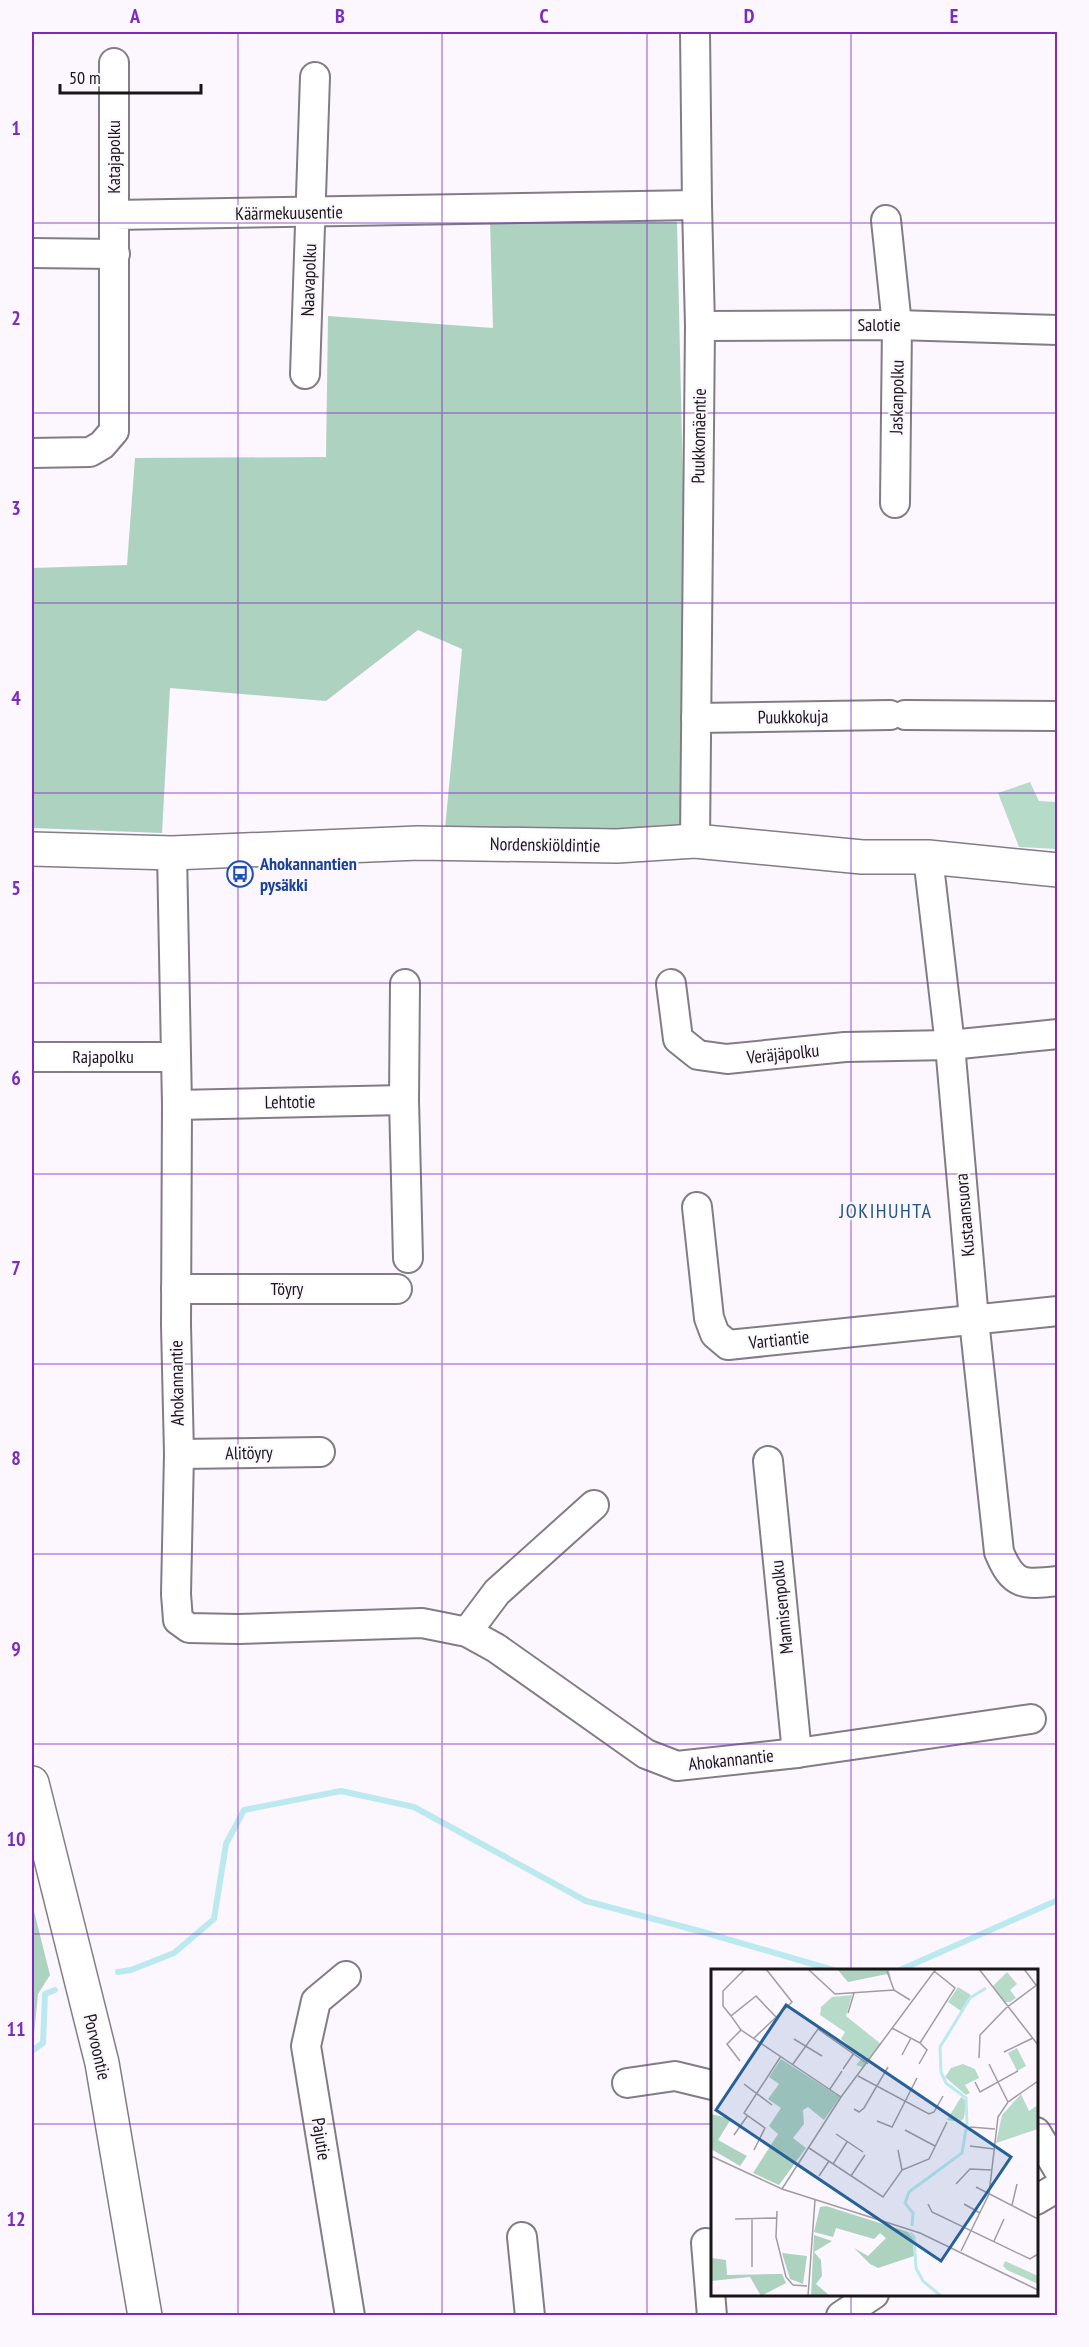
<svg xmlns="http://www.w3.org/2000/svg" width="1089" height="2347" font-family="'PT Sans Narrow',sans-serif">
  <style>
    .green { fill: #b7dbc9 }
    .forest { fill: #add2c0 }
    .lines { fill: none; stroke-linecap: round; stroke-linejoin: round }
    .stream { stroke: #bce9f0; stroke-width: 6 }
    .minor-casing { stroke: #837c85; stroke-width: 32 }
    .major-casing { stroke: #837c85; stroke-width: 36 }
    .minor { stroke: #fff; stroke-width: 28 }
    .major { stroke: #fff; stroke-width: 33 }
    .grid { fill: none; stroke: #7b2cbf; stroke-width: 1.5; stroke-opacity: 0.55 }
    .labels { text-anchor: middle; stroke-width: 4.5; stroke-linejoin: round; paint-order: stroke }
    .street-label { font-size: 18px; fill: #181619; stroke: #fcf6fe }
    .transit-label { font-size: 18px; font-weight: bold; fill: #164399; stroke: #fcf6fe; text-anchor: start }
    .neighbourhood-label { font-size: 20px; letter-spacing: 1.5px; fill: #215688; stroke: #fcf6fe }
    .inset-river { fill: none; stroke: #bce9f0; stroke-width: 3 }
    .inset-road { fill: none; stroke: #a19ca2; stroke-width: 1.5 }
    .view { fill: #266198; fill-opacity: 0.15; stroke: #266198; stroke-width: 3 }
    .inset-edge { fill: none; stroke: #181619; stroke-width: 3 }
    .neatline { fill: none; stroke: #7b2cbf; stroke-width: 2 }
    .grid-label { font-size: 20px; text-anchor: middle; font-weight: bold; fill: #7b2cbf }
  </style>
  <rect width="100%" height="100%" fill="#fcf6fe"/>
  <path class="green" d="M 1030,782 L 1039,801 L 1057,802 L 1057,849 L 1019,847 L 998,793 Z"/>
  <g class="forest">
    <path d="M 490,221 L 677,222 L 691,832 L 445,829 L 462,649 L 418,630 L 326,701 L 170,688 L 162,833 L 32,828 L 32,568 L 127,565 L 135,458 L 326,457 L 328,316 L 493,328 Z"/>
    <path d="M 32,1903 L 50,1975 L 38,1994 L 34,2035 L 32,2037 Z"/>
  </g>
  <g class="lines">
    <g class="stream">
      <path d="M 900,1970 L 1058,1900"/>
      <path d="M 118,1972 L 131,1970 L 174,1953 L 214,1919 L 226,1844 L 244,1810 L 341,1791 L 414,1807 L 586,1901 L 703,1932 L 833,1970"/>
      <path d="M 32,2051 L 43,2043 L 45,1994 L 55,1990"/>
    </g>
    <g class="minor-casing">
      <g id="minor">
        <path d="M 114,63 L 114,215"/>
        <path d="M 886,220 L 897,325 L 895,503"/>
        <path d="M 32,253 L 115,254"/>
        <path d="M 700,326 L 897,325 L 1058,330"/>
        <path d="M 305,374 L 315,77"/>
        <path d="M 32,453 L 90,452 L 102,445 L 114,431 L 114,215 L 697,205"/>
        <path d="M 905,715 L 1058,716"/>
        <path d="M 696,718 L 890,715"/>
        <path d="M 695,841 L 700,326 L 697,205 L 695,32"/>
        <path d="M 172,853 L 177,1105 L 176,1325 L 179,1454 L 176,1594 L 178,1620 L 189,1628 L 238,1629 L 422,1623 L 467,1632 L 496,1648 L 646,1754 L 677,1766 L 797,1753 L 1031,1719"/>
        <path d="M 928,857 L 950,1045 L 974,1320 L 999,1552 C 1013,1586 1023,1585 1058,1581"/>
        <path d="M 405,984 L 404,1100 L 408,1258"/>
        <path d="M 671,984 L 678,1039 L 698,1055 L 727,1059 L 845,1047 L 950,1045 L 1058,1034"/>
        <path d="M 32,1057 L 175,1057"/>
        <path d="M 177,1105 L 404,1100"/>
        <path d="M 697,1207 L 709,1318 L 715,1334 L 728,1345 L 1058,1311"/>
        <path d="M 176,1289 L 397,1289"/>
        <path d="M 179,1454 L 320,1452"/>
        <path d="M 768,1461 L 797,1753"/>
        <path d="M 467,1632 L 497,1592 L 594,1505"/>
        <path d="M 346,1976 L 316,2001 L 306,2046 L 350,2316"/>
        <path d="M 627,2083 L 675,2076 L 712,2085"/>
        <path d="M 1036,2132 L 1058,2169"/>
        <path d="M 1036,2200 L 1058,2187"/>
        <path d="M 522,2237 L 530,2316"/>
        <path d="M 706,2243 L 712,2316"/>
        <path d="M 841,2316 L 874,2294"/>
      </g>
    </g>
    <g class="major-casing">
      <g id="major">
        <path d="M 32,849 L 172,853 L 418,843 L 617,846 L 695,841 L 862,857 L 928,857 L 1058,870"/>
        <path d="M 32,1783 L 102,2063 L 145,2316"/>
      </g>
    </g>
    <use href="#minor" class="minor"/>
    <use href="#major" class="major"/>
  </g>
  <path class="grid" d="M 238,32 L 238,2316M 442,32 L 442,2316M 647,32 L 647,2316M 851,32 L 851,1970M 32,223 L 1058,223M 32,413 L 1058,413M 32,603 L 1058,603M 32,793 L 1058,793M 32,983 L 1058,983M 32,1174 L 1058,1174M 32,1364 L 1058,1364M 32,1554 L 1058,1554M 32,1744 L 1058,1744M 32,1934 L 1058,1934M 32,2124 L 712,2124M 1036,2124 L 1058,2124M 851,2294 L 851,2316"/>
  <defs>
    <g id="bus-ring" transform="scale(1.35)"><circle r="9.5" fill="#fcf6fe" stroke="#1a4fb4" stroke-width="1.5"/><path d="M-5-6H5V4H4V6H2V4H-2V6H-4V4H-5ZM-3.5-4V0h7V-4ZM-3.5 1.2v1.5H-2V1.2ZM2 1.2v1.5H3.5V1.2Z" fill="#1a4fb4"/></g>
  </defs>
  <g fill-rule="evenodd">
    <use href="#bus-ring" x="240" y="874"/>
  </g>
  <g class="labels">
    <g class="street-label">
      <text transform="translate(114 157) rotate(-90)" y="6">Katajapolku</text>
      <text transform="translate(289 213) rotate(-1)" y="6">Käärmekuusentie</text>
      <text transform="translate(309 280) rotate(-88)" y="6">Naavapolku</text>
      <text x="879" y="331">Salotie</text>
      <text transform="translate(897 397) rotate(-89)" y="6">Jaskanpolku</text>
      <text transform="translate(699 436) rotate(-89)" y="6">Puukkomäentie</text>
      <text transform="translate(793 717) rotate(-1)" y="6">Puukkokuja</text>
      <text transform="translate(545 845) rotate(1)" y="6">Nordenskiöldintie</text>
      <text transform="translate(783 1054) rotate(-6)" y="6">Veräjäpolku</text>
      <text x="103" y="1063">Rajapolku</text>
      <text transform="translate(290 1102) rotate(-1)" y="6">Lehtotie</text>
      <text transform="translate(965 1215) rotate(-95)" y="6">Kustaansuora</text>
      <text x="287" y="1295">Töyry</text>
      <text transform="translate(779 1340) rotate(-6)" y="6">Vartiantie</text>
      <text transform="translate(177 1383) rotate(-91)" y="6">Ahokannantie</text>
      <text transform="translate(249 1453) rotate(-1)" y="6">Alitöyry</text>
      <text transform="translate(782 1607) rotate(-96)" y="6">Mannisenpolku</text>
      <text transform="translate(731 1760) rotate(-6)" y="6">Ahokannantie</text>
      <text transform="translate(97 2047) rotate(77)" y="6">Porvoontie</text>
      <text transform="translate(321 2139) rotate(81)" y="6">Pajutie</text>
    </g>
    <g class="transit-label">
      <text x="260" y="870">Ahokannantien<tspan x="260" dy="21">pysäkki</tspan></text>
    </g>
    <g class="neighbourhood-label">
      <text x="886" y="1218">JOKIHUHTA</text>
    </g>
  </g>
  <g transform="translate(711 1969)">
    <rect width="327" height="327" fill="#fcf6fe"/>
    <path d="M 296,3 L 306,15 L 299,21 L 305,29 L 299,33 L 294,33 L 282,17 ZM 247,18 L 260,26 L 250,42 L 237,33 ZM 141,26 L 135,47 L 170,75 L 152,98 L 145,96 L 152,88 L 130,70 L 134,63 L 109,46 L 110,38 L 121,28 ZM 306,79 L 315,97 L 306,102 L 297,84 ZM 252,95 L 264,100 L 268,109 L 254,116 L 259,124 L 255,126 L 234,108 L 240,99 ZM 310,125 L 318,142 L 327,136 L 327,160 L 285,174 L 291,146 ZM 250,128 L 255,132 L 253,149 L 249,153 L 236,151 ZM 294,292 L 327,307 L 327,315 L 296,301 L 292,297 Z" fill="#b7dbc9"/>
    <path d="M 126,0 L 178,1 L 180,10 L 176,5 L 137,13 ZM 70,90 L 129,128 L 113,151 L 97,138 L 92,141 L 93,155 L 82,169 L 95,179 L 68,216 L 42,204 L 67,165 L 58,157 L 70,139 L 57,130 L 68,115 L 58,108 ZM 0,145 L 20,150 L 7,171 L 36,187 L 29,197 L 0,180 ZM 115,237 L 197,263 L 202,269 L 203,287 L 167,299 L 159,295 L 143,279 L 157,287 L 175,269 L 169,264 L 163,270 L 125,259 L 122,268 L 103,263 L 109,238 ZM 103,266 L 121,272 L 103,283 L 110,291 L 111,307 L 105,315 L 119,327 L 100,327 ZM 71,284 L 96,287 L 92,315 L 79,310 ZM 0,289 L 15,291 L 16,306 L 71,305 L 75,314 L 50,327 L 39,308 L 0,312 Z" fill="#add2c0"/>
    <path class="inset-river" d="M 256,156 L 255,129 L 235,114 L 230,103 L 229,78 L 259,29 L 275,19M 201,257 L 202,244 L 194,234 L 198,223 L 251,184 L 255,160M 199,264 L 203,268 L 205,299 L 212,312 L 230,327"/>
    <path class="inset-road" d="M 97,0 L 124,25 L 183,21 L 199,31M 268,0 L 327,76M 313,0 L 325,16M 176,2 L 183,21M 137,44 L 143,24M 20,47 L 12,37 L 12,22 L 34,0M 65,48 L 45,27 L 20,47 L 30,61 L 130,128M 181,59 L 209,74 L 244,19 L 223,2M 43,69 L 81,33 L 55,0M 83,70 L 111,87M 293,83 L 322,69M 191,86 L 200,69M 268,89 L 269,66 L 295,39 L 327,15M 29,92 L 16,75 L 30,61M 82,95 L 107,60 L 157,95M 208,95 L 216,81 L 209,74M 278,95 L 297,133M 132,100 L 143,84M 147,107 L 218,145 L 223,143 L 232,127M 264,113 L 269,123 L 307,102M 33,115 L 61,136M 119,120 L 131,102M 143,140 L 148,143 L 153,139 L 177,98M 166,152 L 181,158 L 206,109M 259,158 L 284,160M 194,161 L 224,177M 125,165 L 152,183M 23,166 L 37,146M 259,177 L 283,180M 98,179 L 172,228 L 191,201 L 218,190 L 236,153M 43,181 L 54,159 L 33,144 L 70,87M 187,181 L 191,201M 0,187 L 71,220 L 209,264 L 327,321M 122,195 L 136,173M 108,207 L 118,192M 140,207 L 154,186M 245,215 L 259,200 L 281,201M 265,218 L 327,250M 71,220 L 130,128 L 225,0M 217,235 L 221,243 L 319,290 L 327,285M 253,235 L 269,244M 301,236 L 306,215M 66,242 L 65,268 L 75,308 L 82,316 L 96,317M 24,250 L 65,249M 41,250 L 41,298M 283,272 L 293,250M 250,282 L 278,225 L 287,148 L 297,133 L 327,112M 97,327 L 104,231"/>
    <path class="view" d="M 75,36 L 300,188 L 230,292 L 5,141 Z"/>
    <rect width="327" height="327" class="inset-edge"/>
  </g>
  <rect width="1089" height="2347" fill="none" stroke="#fcf6fe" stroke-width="66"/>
  <path d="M60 84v9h141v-9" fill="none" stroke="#181619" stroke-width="3"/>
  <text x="69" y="84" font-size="18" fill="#181619" stroke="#fcf6fe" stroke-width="4.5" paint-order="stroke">50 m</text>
  <rect x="33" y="33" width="1023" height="2281" class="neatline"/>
  <g class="grid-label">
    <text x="135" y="23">A</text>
    <text x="340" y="23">B</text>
    <text x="544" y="23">C</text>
    <text x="749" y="23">D</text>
    <text x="954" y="23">E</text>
    <text x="16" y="135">1</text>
    <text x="16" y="325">2</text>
    <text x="16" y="515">3</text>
    <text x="16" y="705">4</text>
    <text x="16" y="895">5</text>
    <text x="16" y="1085">6</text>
    <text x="16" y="1275">7</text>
    <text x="16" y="1465">8</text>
    <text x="16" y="1656">9</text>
    <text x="16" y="1846">10</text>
    <text x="16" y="2036">11</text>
    <text x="16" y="2226">12</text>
  </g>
</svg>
